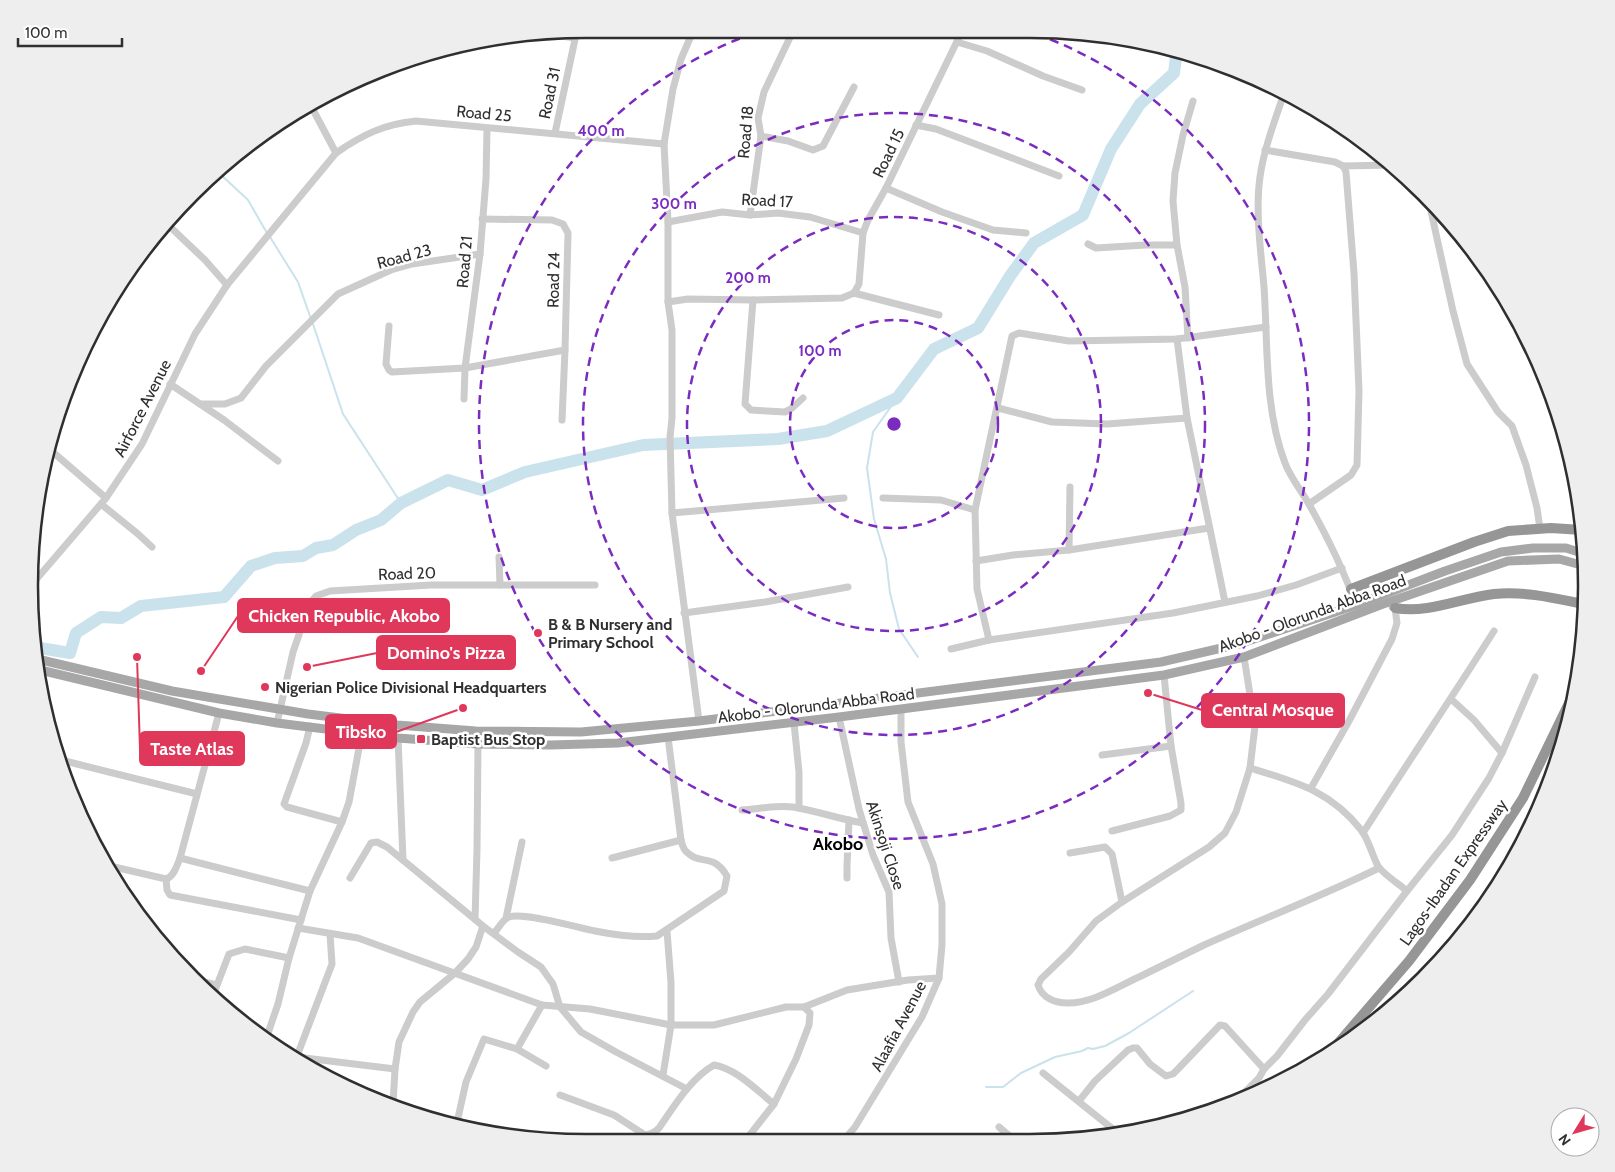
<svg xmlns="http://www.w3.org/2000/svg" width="1615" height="1172" font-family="Cabin,sans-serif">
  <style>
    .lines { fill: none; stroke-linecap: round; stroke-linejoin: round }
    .stream { stroke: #cae2eb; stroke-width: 2 }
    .river { stroke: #cae2eb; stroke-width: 12 }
    .minor { stroke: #ccc; stroke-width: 7 }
    .major { stroke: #a7a7a7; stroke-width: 9 }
    .highway { stroke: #969696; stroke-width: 10 }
    .ring { fill: none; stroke: #7b2cbf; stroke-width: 2.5; stroke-dasharray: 9 6 }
    .poi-dot { fill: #df385b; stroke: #fff; stroke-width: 2 }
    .labels { text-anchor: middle; stroke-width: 5; stroke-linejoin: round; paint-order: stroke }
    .street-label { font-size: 16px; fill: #2f2f2f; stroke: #fff }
    .poi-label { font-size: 16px; font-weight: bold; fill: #2f2f2f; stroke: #fff; text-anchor: start }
    .neighbourhood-label { font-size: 18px; font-weight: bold; fill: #000; stroke: #fff }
    .rim { fill: none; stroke: #2f2f2f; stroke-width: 2.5 }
    .centre { fill: #7b2cbf; stroke: #fff; stroke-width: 2.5 }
    .ring-label { font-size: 15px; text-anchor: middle; font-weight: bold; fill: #7b2cbf; stroke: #fff; stroke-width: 5; stroke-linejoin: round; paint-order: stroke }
    .leader { fill: none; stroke: #df385b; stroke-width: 2 }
    .callout-dot { fill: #df385b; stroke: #fff; stroke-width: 2 }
    .callout { fill: #df385b; stroke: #df385b; stroke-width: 2 }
    .callout-label { font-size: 18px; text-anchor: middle; font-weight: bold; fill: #fff }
  </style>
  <rect width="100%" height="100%" fill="#fff"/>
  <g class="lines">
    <g class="stream">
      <path d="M 219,173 L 248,200 L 267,233"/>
      <path d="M 270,237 L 298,282 L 311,319"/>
      <path d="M 313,324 L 343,414 L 401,503"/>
      <path d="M 897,398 L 873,432 L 867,468 L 874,519 L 886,559 L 890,593 L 899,629 L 918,657"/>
      <path d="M 986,1087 L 1003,1087 L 1021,1073 L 1055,1057 L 1082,1051 L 1088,1048 L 1093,1049 L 1105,1046 L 1129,1033 L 1193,991"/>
    </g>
    <path class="river" d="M 34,647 L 70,653 L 76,633 L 101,617 L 121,618 L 141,606 L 224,597 L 251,566 L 275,558 L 303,556 L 316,548 L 333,545 L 356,530 L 381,520 L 401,503 L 448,480 L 482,490 L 525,472 L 643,445 L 778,439 L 827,431 L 897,398 L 934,349 L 978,328 L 1010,276 L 1034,243 L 1083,215 L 1111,149 L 1140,104 L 1174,73 L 1177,49"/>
    <g class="minor">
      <path d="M 694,29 L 681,59 L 673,89 L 664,144 L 668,222 L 668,302 L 672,330 L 672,418 L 670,437 L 672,513 L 699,721"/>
      <path d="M 548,34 L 575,38"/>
      <path d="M 957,42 L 987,51 L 1043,76 L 1082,90"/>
      <path d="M 1284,93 C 1275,121 1264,148 1260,177 C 1255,212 1261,252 1264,287 C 1268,345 1264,408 1285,463 C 1291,479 1302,491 1310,506 C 1328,538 1344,571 1356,605"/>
      <path d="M 310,104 L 336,153"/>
      <path d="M 916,125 L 936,129 L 1059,176"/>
      <path d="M 555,133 L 577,30"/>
      <path d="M 761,136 L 788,141 L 813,150 L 823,146 L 854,87"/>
      <path d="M 1265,150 L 1335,162 L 1343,166 L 1391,165"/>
      <path d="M 886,188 L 942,212 L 993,230 L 1026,233"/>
      <path d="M 1429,202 L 1453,311 L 1467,364 L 1498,412 L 1512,426 L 1526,465 L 1537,508 L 1540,529"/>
      <path d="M 750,215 L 761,136 L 758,118 L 764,92 L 794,29"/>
      <path d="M 482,219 L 552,220 L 563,224 L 568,233 L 565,350 L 562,420"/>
      <path d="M 165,222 L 205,260 L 227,285"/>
      <path d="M 668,222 L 722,212 L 750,215 L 778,213 L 810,217 L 863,233"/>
      <path d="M 1088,244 L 1096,248 L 1145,245 L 1177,245"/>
      <path d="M 854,293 L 859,284 L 863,233 L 868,220 L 886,188 L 963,29"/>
      <path d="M 854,293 L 939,315"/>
      <path d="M 753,300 L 745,404 L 751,410 L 785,412 L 791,409 L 803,398"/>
      <path d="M 668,302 L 688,299 L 753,300 L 842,298 L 854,293"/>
      <path d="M 389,326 L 386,364 L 389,370 L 392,372 L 465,368 L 565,350"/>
      <path d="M 1188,338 L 1185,287 L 1177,245 L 1173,201 L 1175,173 L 1183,135 L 1193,101"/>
      <path d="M 1177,339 L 1187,418 L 1225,602"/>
      <path d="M 170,384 L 224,420 L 278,461"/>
      <path d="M 464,399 L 465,368 L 480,254 L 486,179 L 487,128"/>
      <path d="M 201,404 L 225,404 L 241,398 L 266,366 L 338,294 L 391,270 L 412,264 L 480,254"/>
      <path d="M 998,408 L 1052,422 L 1107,424 L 1187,418"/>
      <path d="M 47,447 L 106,498"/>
      <path d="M 883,498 L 941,500 L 975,510"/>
      <path d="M 101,504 L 138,534 L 152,547"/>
      <path d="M 1309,504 L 1351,475 L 1357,465 L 1359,391 L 1354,273 L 1346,172 L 1343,166"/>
      <path d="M 672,513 L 844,498"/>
      <path d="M 1069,550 L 1070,487"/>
      <path d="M 499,557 L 500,585"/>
      <path d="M 976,561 L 1013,555 L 1069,550 L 1209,528"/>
      <path d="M 34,582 L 106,498 L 142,444 L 195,334 L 227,285 L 336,153 C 362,135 384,124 416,121 L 664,144"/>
      <path d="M 684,613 L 765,602 L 848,587"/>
      <path d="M 989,640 L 977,589 L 975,510 L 1012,336 L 1019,333 L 1069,341 L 1177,339 L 1266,327"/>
      <path d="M 951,649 L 989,640 L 1173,613 L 1257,596 L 1296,585 L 1342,568"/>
      <path d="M 1244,657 L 1255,726 L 1250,768 L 1236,812 L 1225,833 L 1209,847 L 1122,902 L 1096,921 L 1069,952 L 1041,979 L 1038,985 C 1042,998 1055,1003 1068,1003 C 1093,1003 1117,987 1139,977 C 1161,966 1182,956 1204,945 C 1262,919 1322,896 1379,868"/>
      <path d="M 1451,699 L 1474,720 L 1502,753"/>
      <path d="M 839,717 L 859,809 L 873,855 L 889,892 L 891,938 L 899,982"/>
      <path d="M 277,723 L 293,652 L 310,603 L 316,596 L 330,591 L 431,585 L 595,585"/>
      <path d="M 794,723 L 799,772 L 799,808"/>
      <path d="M 310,726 L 306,743 L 284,804 L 287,807 L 342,822"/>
      <path d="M 398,738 L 403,860"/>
      <path d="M 1102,755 L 1171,746"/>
      <path d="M 61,760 L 197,794"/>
      <path d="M 1250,768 C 1296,782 1331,791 1362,831 C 1369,841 1372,855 1378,866 C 1383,874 1399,884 1407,891"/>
      <path d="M 1311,788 L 1349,721 L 1392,639 L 1397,623 L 1395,608 L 1392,607"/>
      <path d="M 742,810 C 758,809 777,805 793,807 C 817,811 839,819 863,823"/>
      <path d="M 1112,831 L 1170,816 L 1181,810 L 1181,803 L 1171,746 L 1164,675"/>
      <path d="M 1363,833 C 1406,765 1451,699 1494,631"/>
      <path d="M 1070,853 L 1105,847 L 1112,854 L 1122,902"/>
      <path d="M 180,858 L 310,891"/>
      <path d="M 612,858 L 681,840"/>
      <path d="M 110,866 L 166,879 C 174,877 177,865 180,858 L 219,713"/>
      <path d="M 350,878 L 371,843 L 377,842 L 387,847 L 483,926 L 518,952 L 541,967 L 553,984 L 560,1007 L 581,1032 L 616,1052 L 687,1089"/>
      <path d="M 847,878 L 847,866 L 849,820"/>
      <path d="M 166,879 L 167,890 L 170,895 L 301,920"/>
      <path d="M 506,918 L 522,842"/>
      <path d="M 475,919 L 477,850 L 478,744"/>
      <path d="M 298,928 L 358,938 L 542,1005 L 590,1009 L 671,1025 L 714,1025 L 786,1007 L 804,1007 L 847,990 L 908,980 L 939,978"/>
      <path d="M 494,933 C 498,929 502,921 507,918 C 519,910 578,928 595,931 C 615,935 637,938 657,936 L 724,891 L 727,876 C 713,853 702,865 689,854 C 684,851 682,845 681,840 L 668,737"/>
      <path d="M 195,980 L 217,985"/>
      <path d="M 212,998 L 229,954 L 245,949 L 289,958"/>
      <path d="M 266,1039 L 278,1004 L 289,958 L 310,891 L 342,822 L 349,802 L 362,732"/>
      <path d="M 517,1049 L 542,1005"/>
      <path d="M 286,1053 L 305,1058 L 395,1069"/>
      <path d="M 297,1056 L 332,964 L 330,934"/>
      <path d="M 1043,1073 L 1119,1134"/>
      <path d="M 663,1075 L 671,1025 L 671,983 L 667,931"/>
      <path d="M 560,1095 L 614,1115 L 645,1135 C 651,1134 654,1133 659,1128 C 675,1105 690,1079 714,1065 C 737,1069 756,1090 774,1104"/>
      <path d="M 1079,1101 L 1095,1081 L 1128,1050 L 1133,1048 L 1137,1048 L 1150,1064 L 1166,1076 L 1173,1074 L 1178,1069 L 1220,1025 L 1225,1026 L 1264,1069"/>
      <path d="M 1234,1103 L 1259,1078 L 1264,1069 L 1277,1056 L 1305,1020 L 1328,994 L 1407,891 L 1452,835 L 1489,778 L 1502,753 L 1535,677"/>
      <path d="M 393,1104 L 395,1069 L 399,1042 L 413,1012 L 420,1002 L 455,973 L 468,959 L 476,947 L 483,926"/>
      <path d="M 456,1127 L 466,1082 L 484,1039 L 517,1049 L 546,1066"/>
      <path d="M 999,1127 L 1013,1139"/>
      <path d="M 1103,1138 L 1112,1128"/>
      <path d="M 844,1140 L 855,1127 L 922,1017 L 939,978 L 942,945 L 942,904 L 933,864 L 908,802 L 901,742 L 901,709"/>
      <path d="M 745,1141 L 774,1104 L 796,1059 L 809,1025 L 810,1013 L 804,1007"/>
    </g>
    <g class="major">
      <path d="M 33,658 L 172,691 L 308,714 L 397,725 L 476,731 L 581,732 L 699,721 L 1161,662 L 1239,644 L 1356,605 L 1445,571 L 1501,552 L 1533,548 L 1566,548 L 1585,554"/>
      <path d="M 36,669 L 219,713 L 277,723 L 398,738 L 478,744 L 551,745 L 618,743 L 839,717 L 1164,675 L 1244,657 L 1383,604 L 1508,561 L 1559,559 L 1585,566"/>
    </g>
    <g class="highway">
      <path d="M 1351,589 L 1474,542 L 1508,531 L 1551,528 L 1582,530"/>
      <path d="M 1395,608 C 1428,614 1461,598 1494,594 C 1525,591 1554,598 1583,604"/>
      <path d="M 1441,960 L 1488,896 L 1517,852"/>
      <path d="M 1334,1048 L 1409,961 L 1470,880 L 1523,798 L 1572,697"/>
    </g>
  </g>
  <g class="ring">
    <circle cx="894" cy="424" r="104"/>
    <circle cx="894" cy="424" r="207"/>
    <circle cx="894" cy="424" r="311"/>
    <path d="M1022 29A415 415 0 1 1 766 29"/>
  </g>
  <g class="poi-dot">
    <circle cx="538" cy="633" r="5"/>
    <circle cx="265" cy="687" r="5"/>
    <rect x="416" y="734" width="10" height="10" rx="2.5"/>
  </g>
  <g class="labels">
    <g class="street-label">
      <text transform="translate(549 93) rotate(-78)" y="6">Road 31</text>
      <text transform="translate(484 113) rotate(5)" y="6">Road 25</text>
      <text transform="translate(745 132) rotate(-85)" y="6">Road 18</text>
      <text transform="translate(888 153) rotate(-64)" y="6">Road 15</text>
      <text transform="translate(767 200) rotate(3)" y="6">Road 17</text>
      <text transform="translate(404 256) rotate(-15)" y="6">Road 23</text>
      <text transform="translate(464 262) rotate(-85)" y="6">Road 21</text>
      <text transform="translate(553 280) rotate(-89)" y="6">Road 24</text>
      <text transform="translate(142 408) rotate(-63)" y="6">Airforce Avenue</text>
      <text transform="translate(407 573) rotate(-2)" y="6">Road 20</text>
      <text transform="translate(1312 613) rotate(-20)" y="6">Akobo - Olorunda Abba Road</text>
      <text transform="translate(816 705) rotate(-7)" y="6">Akobo - Olorunda Abba Road</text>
      <text transform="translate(886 845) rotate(72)" y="6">Akinsoji Close</text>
      <text transform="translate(1453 872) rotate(-55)" y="6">Lagos-Ibadan Expressway</text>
      <text transform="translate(898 1026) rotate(-62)" y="6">Alaafia Avenue</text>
    </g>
    <g class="poi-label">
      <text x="548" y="630">B &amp; B Nursery and<tspan x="548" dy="18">Primary School</tspan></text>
      <text x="275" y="693">Nigerian Police Divisional Headquarters</text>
      <text x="431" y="745">Baptist Bus Stop</text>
    </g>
    <g class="neighbourhood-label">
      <text x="838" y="850">Akobo</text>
    </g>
  </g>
  <path d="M0 0H1615V1172H0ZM586 38H1030A548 548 0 0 1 1578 586V586A548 548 0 0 1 1030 1134H586A548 548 0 0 1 38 586V586A548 548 0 0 1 586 38Z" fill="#eee" fill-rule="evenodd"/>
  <path class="rim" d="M586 38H1030A548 548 0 0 1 1578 586V586A548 548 0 0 1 1030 1134H586A548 548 0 0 1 38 586V586A548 548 0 0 1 586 38Z"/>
  <circle cx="894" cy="424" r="8" class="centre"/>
  <g class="ring-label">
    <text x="601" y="136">400 m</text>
    <text x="674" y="209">300 m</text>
    <text x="748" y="283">200 m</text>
    <text x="820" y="356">100 m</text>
  </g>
  <path class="leader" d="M201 671L238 616M307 667L377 653M1148 693L1202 710M463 708L396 732M137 657L140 749"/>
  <g class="callout-dot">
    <circle cx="201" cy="671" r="5"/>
    <circle cx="307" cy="667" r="5"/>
    <circle cx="1148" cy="693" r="5"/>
    <circle cx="463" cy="708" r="5"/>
    <circle cx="137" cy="657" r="5"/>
  </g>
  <g class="callout">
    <rect x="238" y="599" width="211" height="33" rx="5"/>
    <rect x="377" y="636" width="138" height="33" rx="5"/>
    <rect x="1202" y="694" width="142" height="33" rx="5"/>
    <rect x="326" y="715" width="70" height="33" rx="5"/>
    <rect x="140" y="732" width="104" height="33" rx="5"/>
  </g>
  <g class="callout-label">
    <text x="344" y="622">Chicken Republic, Akobo</text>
    <text x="446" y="659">Domino's Pizza</text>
    <text x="1273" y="716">Central Mosque</text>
    <text x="361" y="738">Tibsko</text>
    <text x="192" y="755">Taste Atlas</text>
  </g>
  <g transform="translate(1575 1132) rotate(233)"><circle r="24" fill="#ffffff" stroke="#acacac"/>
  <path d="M0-4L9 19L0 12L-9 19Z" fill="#df385b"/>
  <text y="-8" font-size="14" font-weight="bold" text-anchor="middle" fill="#2f2f2f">N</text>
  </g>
  <path d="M18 38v8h104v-8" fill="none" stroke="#2f2f2f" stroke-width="2.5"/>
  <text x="25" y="38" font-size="15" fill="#2f2f2f" stroke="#ffffff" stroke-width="4" paint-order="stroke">100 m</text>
</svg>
